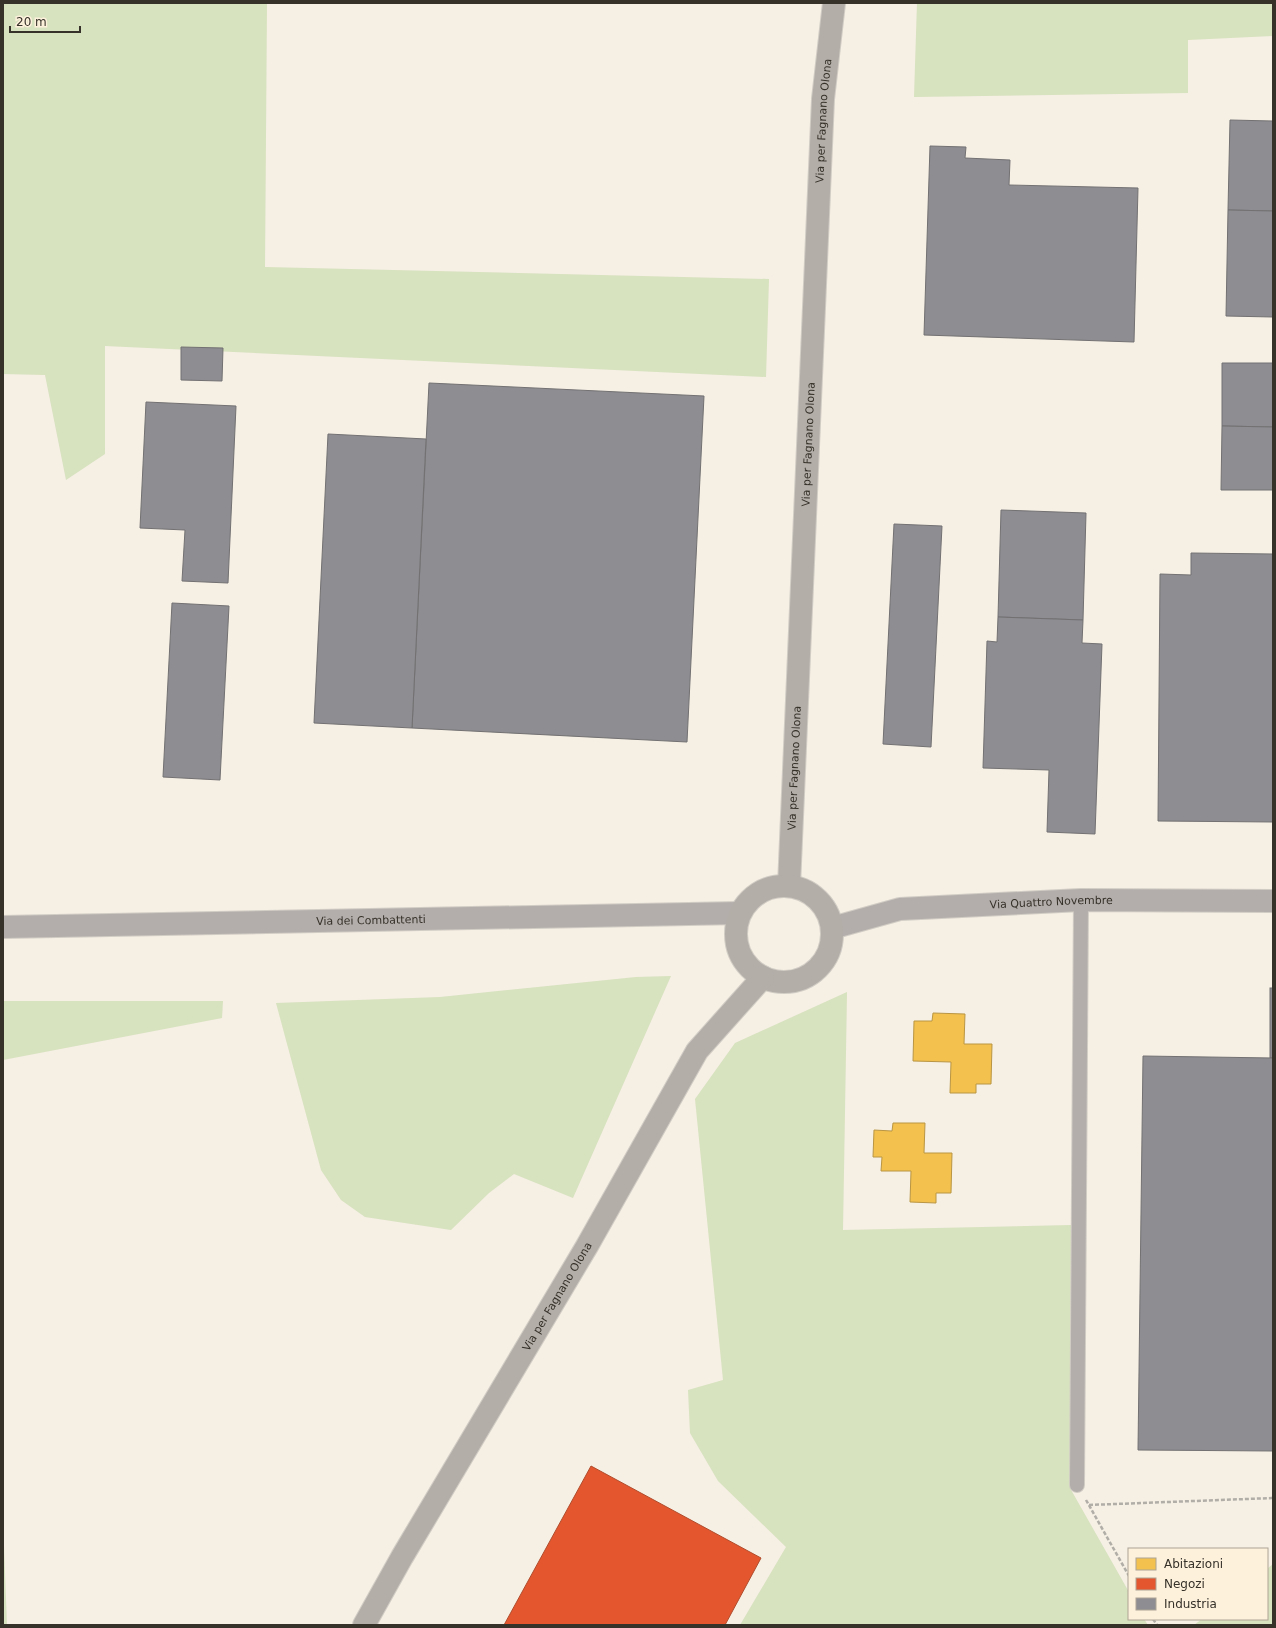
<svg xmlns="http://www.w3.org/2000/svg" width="1276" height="1628" font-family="'DejaVu Sans',sans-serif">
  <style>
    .green { fill: #d7e2be }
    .homes { fill: #f2c14e; stroke: #ba9643 }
    .shops { fill: #e4572e; stroke: #b04c2c }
    .industry { fill: #8d8d92; stroke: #737172 }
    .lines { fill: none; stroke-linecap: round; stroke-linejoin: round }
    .service-casing { stroke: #d1ccc4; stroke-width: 16 }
    .tertiary-casing { stroke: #d1ccc4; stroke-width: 24 }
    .secondary-casing { stroke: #d1ccc4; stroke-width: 24 }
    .path { stroke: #b1aea8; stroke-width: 2.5; stroke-dasharray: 4 2; stroke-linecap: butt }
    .service { stroke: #b3aeab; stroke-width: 14 }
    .tertiary { stroke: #b3aeab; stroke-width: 22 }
    .secondary { stroke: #b3aea8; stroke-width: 22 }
    .labels { text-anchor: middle; stroke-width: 4; stroke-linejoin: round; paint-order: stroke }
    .street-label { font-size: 11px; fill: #363129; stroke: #fdf1dc }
  </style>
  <rect width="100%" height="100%" fill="#f5efe4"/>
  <g class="green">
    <path d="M 3,3 L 267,3 L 265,267 L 769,279 L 766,377 L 105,346 L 105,454 L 66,480 L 45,375 L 3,374 Z"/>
    <path d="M 917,3 L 1273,3 L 1273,36 L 1188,40 L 1188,93 L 914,97 Z"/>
    <path d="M 671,976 L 573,1198 L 514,1174 L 489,1193 L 451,1230 L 365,1217 L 341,1200 L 321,1170 L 276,1003 L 440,997 L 636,977 Z"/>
    <path d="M 847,992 L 843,1230 L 1071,1225 L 1070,1488 L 1129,1592 L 1129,1619 L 1144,1619 L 1148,1625 L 740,1625 L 786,1547 L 718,1481 L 690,1433 L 688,1390 L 723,1380 L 695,1099 L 735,1043 Z"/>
    <path d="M 3,1001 L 223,1001 L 222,1018 L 3,1060 Z"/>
    <path d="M 3,1520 L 7,1625 L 3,1625 Z"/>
    <path d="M 1273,1564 L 1273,1625 L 1194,1625 L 1202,1619 L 1267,1619 L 1267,1569 Z"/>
  </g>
  <g class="homes">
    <path d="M 933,1013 L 965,1014 L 964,1044 L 992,1044 L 991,1084 L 976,1084 L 976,1093 L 950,1093 L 951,1062 L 913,1061 L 914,1021 L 932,1021 Z"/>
    <path d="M 893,1123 L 925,1123 L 924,1153 L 952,1153 L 951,1193 L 936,1193 L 936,1203 L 910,1202 L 911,1171 L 881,1171 L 882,1157 L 873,1157 L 874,1130 L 892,1131 Z"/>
  </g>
  <path class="shops" d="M 591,1466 L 761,1558 L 725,1625 L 504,1625 Z"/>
  <g class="industry">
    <path d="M 1230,120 L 1273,121 L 1273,211 L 1228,210 Z"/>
    <path d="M 930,146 L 966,147 L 965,158 L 1010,160 L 1009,185 L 1138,188 L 1134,342 L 924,335 Z"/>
    <path d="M 1228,210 L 1273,211 L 1273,317 L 1226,316 Z"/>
    <path d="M 181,347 L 223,348 L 222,381 L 181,380 Z"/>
    <path d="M 1222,363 L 1273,363 L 1273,427 L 1222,426 Z"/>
    <path d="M 429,383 L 704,396 L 687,742 L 412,728 Z"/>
    <path d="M 146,402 L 236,406 L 228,583 L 182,581 L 185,530 L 140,528 Z"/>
    <path d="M 1222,426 L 1273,427 L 1273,490 L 1221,490 Z"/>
    <path d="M 328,434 L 426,439 L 412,728 L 314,723 Z"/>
    <path d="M 1001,510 L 1086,513 L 1083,620 L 998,617 Z"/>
    <path d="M 894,524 L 942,526 L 931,747 L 883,744 Z"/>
    <path d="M 1191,553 L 1273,554 L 1273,822 L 1158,821 L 1160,574 L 1191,575 Z"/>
    <path d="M 172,603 L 229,606 L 220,780 L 163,777 Z"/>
    <path d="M 998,617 L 1083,620 L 1082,643 L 1102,644 L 1095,834 L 1047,832 L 1049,770 L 983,768 L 987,641 L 997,642 Z"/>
    <rect x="1270" y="988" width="3" height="70"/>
    <path d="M 1143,1056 L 1273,1058 L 1273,1451 L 1138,1450 Z"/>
  </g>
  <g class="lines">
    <g class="service-casing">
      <path id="service" d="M 1077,1485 L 1081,900"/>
    </g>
    <g class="tertiary-casing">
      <g id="tertiary">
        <path id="s1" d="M 3,927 L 740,913"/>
        <path id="s2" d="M 832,928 L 900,909 L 1081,900 L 1273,901"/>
      </g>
    </g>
    <g class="secondary-casing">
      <g id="secondary">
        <path id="s3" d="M 789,886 L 823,99 L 834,3"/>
        <circle cx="784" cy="934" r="48"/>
        <path id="s4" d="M 364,1625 L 402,1557 L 587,1246 L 697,1051 L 763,977"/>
      </g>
    </g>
    <g class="path">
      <path d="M 1086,1500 L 1129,1576"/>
      <path d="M 1089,1505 L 1273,1498"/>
      <path d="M 1153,1619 L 1157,1625"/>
    </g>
    <use href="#service" class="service"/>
    <use href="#tertiary" class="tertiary"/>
    <use href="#secondary" class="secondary"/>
  </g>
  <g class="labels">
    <g class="street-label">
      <text dy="4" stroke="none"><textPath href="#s3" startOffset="766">Via per Fagnano Olona</textPath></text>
      <text dy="4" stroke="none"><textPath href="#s3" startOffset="442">Via per Fagnano Olona</textPath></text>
      <text dy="4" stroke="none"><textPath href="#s3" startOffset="118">Via per Fagnano Olona</textPath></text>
      <text dy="4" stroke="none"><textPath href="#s2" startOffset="222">Via Quattro Novembre</textPath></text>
      <text dy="4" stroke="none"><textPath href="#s1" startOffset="368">Via dei Combattenti</textPath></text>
      <text dy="4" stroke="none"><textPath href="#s4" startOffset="381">Via per Fagnano Olona</textPath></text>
    </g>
  </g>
  <rect width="1276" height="1628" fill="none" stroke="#363129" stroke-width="8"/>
  <rect x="1128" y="1548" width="140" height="72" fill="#fdf1dc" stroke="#ada494"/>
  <rect x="1136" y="1558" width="20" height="12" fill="#f2c14e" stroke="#ada494"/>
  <text x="1164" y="1568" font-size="12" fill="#363129">Abitazioni</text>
  <rect x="1136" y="1578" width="20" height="12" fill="#e4572e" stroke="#ada494"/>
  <text x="1164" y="1588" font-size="12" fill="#363129">Negozi</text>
  <rect x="1136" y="1598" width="20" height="12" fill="#8d8d92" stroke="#ada494"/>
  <text x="1164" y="1608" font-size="12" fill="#363129">Industria</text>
  <path d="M10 26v6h70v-6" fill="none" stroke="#363129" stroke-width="2"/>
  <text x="16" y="26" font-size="12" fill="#363129" stroke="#fdf1dc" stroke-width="3" paint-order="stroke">20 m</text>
</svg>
